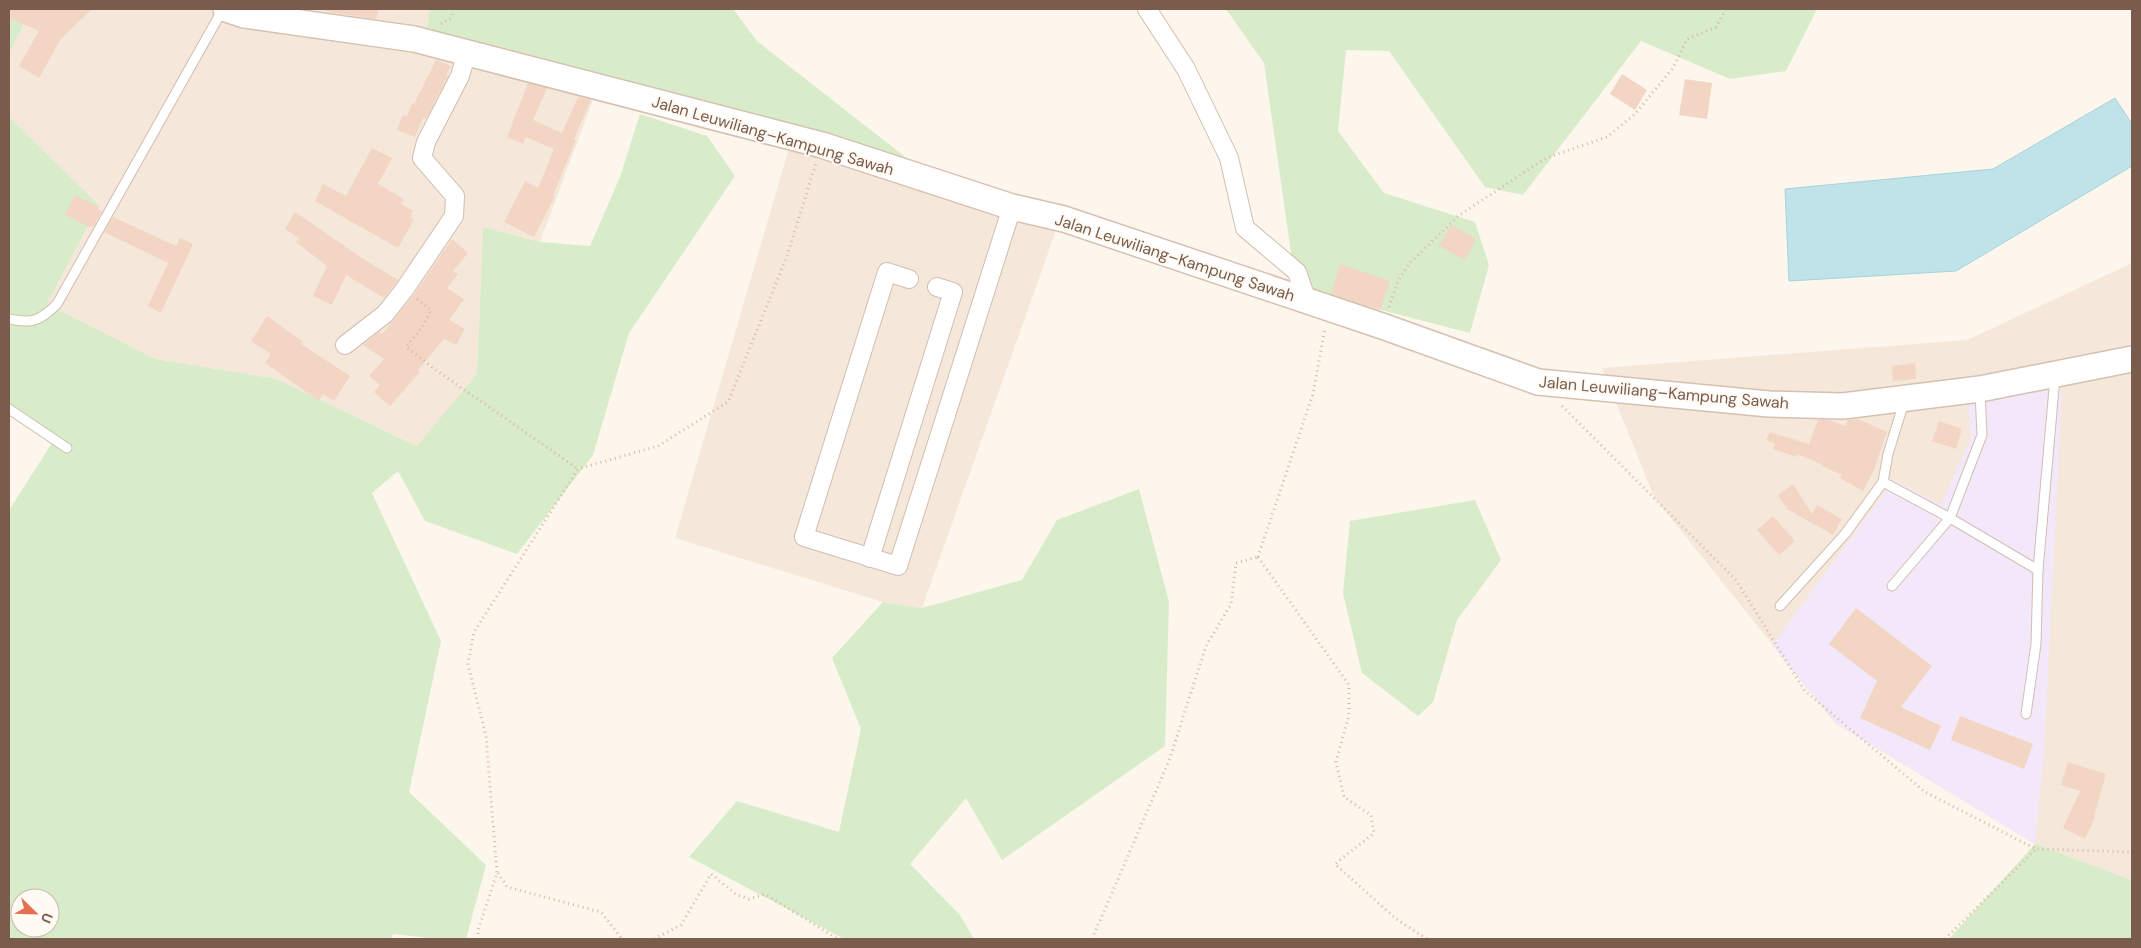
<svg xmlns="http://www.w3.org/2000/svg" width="2141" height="948" font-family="'DM Sans',sans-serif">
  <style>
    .residential { fill: #f5e8da }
    .education { fill: #f3e8fa }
    .green { fill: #d8ecc9; fill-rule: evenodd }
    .water { fill: #bfe3e8; stroke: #a5d3da }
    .building { fill: #f3d5c3 }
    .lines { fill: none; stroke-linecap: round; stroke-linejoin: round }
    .service-casing { stroke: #d1beb0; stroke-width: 11 }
    .minor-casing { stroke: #d1beb0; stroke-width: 20 }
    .secondary-casing { stroke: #d6c0b0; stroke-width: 28 }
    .path { stroke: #d9b8a5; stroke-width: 3; stroke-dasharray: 1 4; stroke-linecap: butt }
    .service { stroke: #fff; stroke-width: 9 }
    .minor { stroke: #fff; stroke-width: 18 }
    .secondary { stroke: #fff; stroke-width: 25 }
    .labels { text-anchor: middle; stroke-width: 4.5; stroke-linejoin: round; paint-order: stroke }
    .street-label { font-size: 16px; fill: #7a5c4d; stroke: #fffaf3 }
  </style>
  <rect width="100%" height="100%" fill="#fdf6ec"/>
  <g class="residential">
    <path d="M 31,9 L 430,9 L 425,37 L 601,79 L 540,242 L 483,227 L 477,374 L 418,446 L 277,379 L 156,359 L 47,304 L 99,205 L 9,117 L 9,54 Z"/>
    <path d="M 792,138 L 1059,222 L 922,608 L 883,602 L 675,538 Z"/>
    <path d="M 2132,263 L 2132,880 L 2035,844 L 1835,723 L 1654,497 L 1602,368 L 1967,340 Z"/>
  </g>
  <path class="education" d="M 2062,390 L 2044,752 L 2035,844 L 1835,723 L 1772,645 L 1894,480 L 1941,505 L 1971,438 L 1968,399 Z"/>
  <g class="green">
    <path d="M 9,9 L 31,9 L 9,54 Z"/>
    <path d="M 430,9 L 733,9 L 757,41 L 936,181 L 425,37 Z"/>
    <path d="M 1226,9 L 1817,9 L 1786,71 L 1730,79 L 1641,41 L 1523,195 L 1485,187 L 1389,51 L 1346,50 L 1338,131 L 1384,193 L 1475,222 L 1489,265 L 1470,333 L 1296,288 L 1264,63 Z"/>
    <path d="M 640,114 L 707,136 L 735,176 L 629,333 L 593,455 L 517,554 L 425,521 L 398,471 L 372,493 L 441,641 L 409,792 L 486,865 L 466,939 L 437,939 L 393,934 L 391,939 L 9,939 L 9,510 L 54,440 L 9,414 L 9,117 L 99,205 L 47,304 L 156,359 L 277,379 L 417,446 L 477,374 L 483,227 L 540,242 L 590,246 L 620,177 ZM 20,898 L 50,898 L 50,928 L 20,928 Z"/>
    <path d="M 1139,489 L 1169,602 L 1165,746 L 1002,860 L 966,798 L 910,864 L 960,915 L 974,939 L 844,939 L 689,857 L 737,801 L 839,832 L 861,729 L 832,658 L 883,602 L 922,608 L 1022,580 L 1057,520 Z"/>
    <path d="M 1475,500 L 1501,560 L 1457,620 L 1433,702 L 1418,716 L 1362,673 L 1343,593 L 1350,521 Z"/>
    <path d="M 2035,844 L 2132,880 L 2132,939 L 1949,939 Z"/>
  </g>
  <path class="water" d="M 2115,98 L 2132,124 L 2132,166 L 1956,271 L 1789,281 L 1785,189 L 1993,169 Z"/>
  <g class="building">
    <path d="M 9,9 L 92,9 L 60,40 L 39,78 L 19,66 L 39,31 L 9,18 Z"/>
    <path d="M 326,9 L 379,9 L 376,19 L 329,12 L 325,11 Z"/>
    <path d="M 436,60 L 451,66 L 446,75 L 448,76 L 426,119 L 423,118 L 415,137 L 397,130 L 403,115 L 407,116 L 412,103 L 414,104 Z"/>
    <path d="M 1622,74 L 1647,90 L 1635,110 L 1610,94 Z"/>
    <path d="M 1685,79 L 1712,83 L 1707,119 L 1679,115 Z"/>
    <path d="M 528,83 L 547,88 L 533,120 L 562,133 L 578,97 L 591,100 L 574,139 L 576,140 L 553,196 L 555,196 L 534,237 L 504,222 L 525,181 L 538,188 L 554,149 L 526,137 L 523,144 L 507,137 Z"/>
    <path d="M 372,148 L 392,158 L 378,184 L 404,199 L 401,204 L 413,211 L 410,217 L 414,219 L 398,248 L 315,201 L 323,184 L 346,196 Z"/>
    <path d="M 75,195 L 99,207 L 98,210 L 102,211 L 93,227 L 90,226 L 89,227 L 65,215 Z"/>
    <path d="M 295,212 L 365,260 L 398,280 L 384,298 L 346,275 L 332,305 L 313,296 L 327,266 L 296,242 L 299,238 L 285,229 Z"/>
    <path d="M 113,217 L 176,246 L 180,238 L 193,244 L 161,313 L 148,306 L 168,263 L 104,232 Z"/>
    <path d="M 1451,225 L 1476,239 L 1465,260 L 1439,246 Z"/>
    <path d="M 452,239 L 468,253 L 453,271 L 458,274 L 447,288 L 464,299 L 449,320 L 465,329 L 456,345 L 444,339 L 418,370 L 420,372 L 390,406 L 374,392 L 380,385 L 369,376 L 384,359 L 363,345 L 379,332 L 382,334 L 393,321 L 413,296 Z"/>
    <path d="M 1340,264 L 1390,281 L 1380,310 L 1331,294 Z"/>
    <path d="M 267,316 L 303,342 L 301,344 L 350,376 L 334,401 L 323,394 L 319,401 L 265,363 L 271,354 L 251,341 Z"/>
    <path d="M 1915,363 L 1916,379 L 1893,381 L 1892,366 Z"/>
    <path d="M 1858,419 L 1887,432 L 1873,472 L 1863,491 L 1840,478 L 1842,475 L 1822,466 L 1823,465 L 1797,454 L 1796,457 L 1773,449 L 1775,444 L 1766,440 L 1770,432 L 1809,444 L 1818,420 L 1829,420 L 1845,426 L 1848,420 Z"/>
    <path d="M 1939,421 L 1962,429 L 1956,449 L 1932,441 Z"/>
    <path d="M 1793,484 L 1812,514 L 1817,505 L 1842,519 L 1833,535 L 1787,509 L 1778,495 Z"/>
    <path d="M 1773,516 L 1795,541 L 1779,555 L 1757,530 Z"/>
    <path d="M 1856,608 L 1932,666 L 1901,707 L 1941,726 L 1930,750 L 1860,718 L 1877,681 L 1829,644 Z"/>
    <path d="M 1960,716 L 2033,744 L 2024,769 L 1951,740 Z"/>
    <path d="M 2068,762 L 2106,774 L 2094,816 L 2095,817 L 2085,839 L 2063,828 L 2080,791 L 2061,785 Z"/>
  </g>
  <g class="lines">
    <g class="service-casing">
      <g id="service">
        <path d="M 9,319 C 32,324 40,321 57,304 L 223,9"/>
        <path d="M 1904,402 L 1888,454 L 1883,482 L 1950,518 L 2038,570 L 2036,644 L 2026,714"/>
        <path d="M 9,409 L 67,448"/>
        <path d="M 2038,570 L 2055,377"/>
        <path d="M 1892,586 L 1950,518 L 1982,435 L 1980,391"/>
        <path d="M 1780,606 L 1845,534 L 1883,482"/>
      </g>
    </g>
    <g class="minor-casing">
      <g id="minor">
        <path d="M 1147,9 L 1186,69 L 1229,158 L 1245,228 L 1297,272 L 1307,301"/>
        <path d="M 909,279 L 887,272 L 804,537 L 898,566 L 1012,207"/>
        <path d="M 345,345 L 385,314 L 404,290 L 454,216 L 455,196 L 422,158 L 426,142 L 460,76 L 467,52"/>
        <path d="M 870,558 L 953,292 L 937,287"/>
      </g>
    </g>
    <g class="secondary-casing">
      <path id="secondary" d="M 226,9 L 244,15 L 414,39 L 822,145 L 1012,207 L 1064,219 L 1382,326 L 1538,382 L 1769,404 L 1843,406 L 1980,389 L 2132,359"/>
    </g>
    <g class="path">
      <path d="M 441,24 L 451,18 L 454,9"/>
      <path d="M 417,299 L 431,310 L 423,326 L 406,347 L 436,370 L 578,469"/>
      <path d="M 1389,307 L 1398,281 L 1410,263 L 1458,216 L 1546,158 L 1607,137 L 1635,114 L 1673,68 L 1687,39 L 1716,27 L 1726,9"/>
      <path d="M 1562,406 L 1736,580 L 1805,691 L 1925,792 L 2036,849 L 2132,852"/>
      <path d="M 1258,557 L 1349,685 L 1349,715 L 1336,762 L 1344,797 L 1371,815 L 1374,833 L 1335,864 L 1395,918 L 1427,939"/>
      <path d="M 1258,557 L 1313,394 L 1325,328"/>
      <path d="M 498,873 L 507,887 L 601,912 L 622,939"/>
      <path d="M 478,939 L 478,930 L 497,873 L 486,736 L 468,664 L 474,632 L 578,469 L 658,446 L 728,402 L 787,256 L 816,163"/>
      <path d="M 654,939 L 681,925 L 711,874 L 737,895 L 749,899 L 765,894 L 838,939"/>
      <path d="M 1092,939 L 1169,761 L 1206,646 L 1231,604 L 1236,563 L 1258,557"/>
      <path d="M 1945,939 L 2036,849"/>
    </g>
    <use href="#service" class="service"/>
    <use href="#minor" class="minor"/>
    <use href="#secondary" class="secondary"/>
  </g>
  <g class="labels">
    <g class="street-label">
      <text transform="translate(773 135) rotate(16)" y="6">Jalan Leuwiliang–Kampung Sawah</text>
      <text transform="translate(1175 257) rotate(18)" y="6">Jalan Leuwiliang–Kampung Sawah</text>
      <text transform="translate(1664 392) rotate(5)" y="6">Jalan Leuwiliang–Kampung Sawah</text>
    </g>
  </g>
  <rect width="2141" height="948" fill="none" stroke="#7a5c4d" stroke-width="20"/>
  <g transform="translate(35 913) rotate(113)"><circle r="24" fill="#fffaf3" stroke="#cabbb1"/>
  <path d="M0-4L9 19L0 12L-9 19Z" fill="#e76f51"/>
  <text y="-8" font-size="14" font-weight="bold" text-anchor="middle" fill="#7a5c4d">U</text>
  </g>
</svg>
